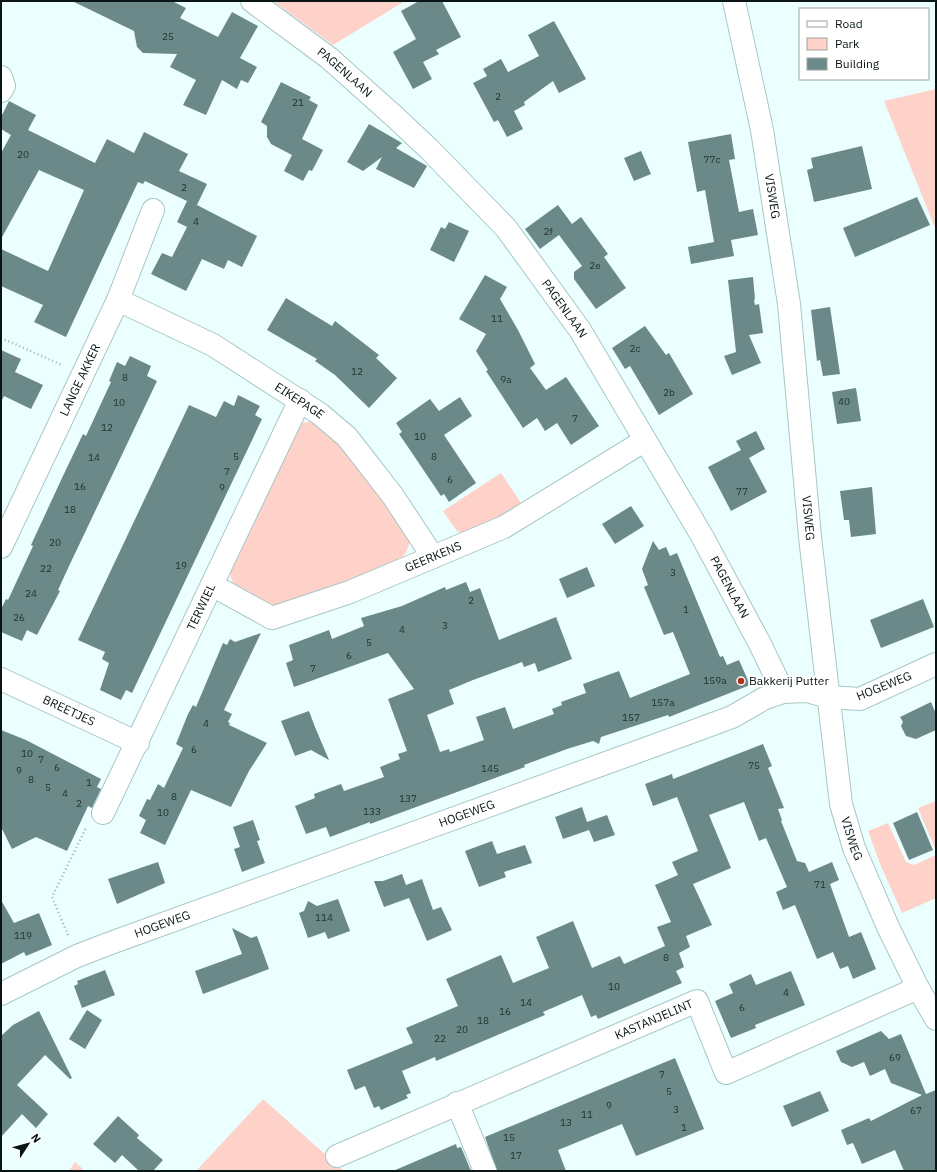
<svg xmlns="http://www.w3.org/2000/svg" width="937" height="1172" font-family="'IBM Plex Sans',sans-serif">
  <style>
    .green { fill: #fed1c9 }
    .building { fill: #6a8988 }
    .lines { fill: none; stroke-linecap: round; stroke-linejoin: round }
    .street-casing { stroke: #a7c7c6; stroke-width: 24 }
    .path { stroke: #a0b1b1; stroke-width: 2.5; stroke-dasharray: 1 3; stroke-linecap: butt }
    .street { stroke: #fff; stroke-width: 22 }
    .poi-dot { fill: #b82b1e; stroke: #fff; stroke-width: 1.5 }
    .labels { text-anchor: middle; stroke-width: 4; stroke-linejoin: round; paint-order: stroke }
    .number-label { font-size: 10px; fill: #223332 }
    .street-label { font-size: 12px; fill: #0a1616; stroke: #fff }
    .poi-label { font-size: 12px; fill: #0a1616; stroke: #fff; text-anchor: start }
  </style>
  <rect width="100%" height="100%" fill="#ebfffe"/>
  <g class="green">
    <path d="M 273,1 L 405,1 L 333,45 Z"/>
    <path d="M 936,89 L 936,230 L 884,101 Z"/>
    <path d="M 318,420 L 357,458 L 410,539 C 408,550 406,555 397,562 L 276,606 C 256,598 230,594 230,570 L 294,433 L 302,423 Z"/>
    <path d="M 501,473 L 521,503 L 479,530 L 465,535 L 457,531 L 443,511 Z"/>
    <path d="M 936,801 L 936,851 L 918,808 Z"/>
    <path d="M 888,823 L 906,862 L 914,865 L 936,855 L 936,898 L 902,913 L 880,864 L 868,831 Z"/>
    <path d="M 263,1099 L 344,1171 L 196,1171 Z"/>
    <path d="M 75,1162 L 85,1171 L 69,1171 Z"/>
  </g>
  <g class="building">
    <path d="M 72,1 L 172,1 L 186,8 L 180,18 L 218,37 L 232,12 L 258,26 L 240,58 L 257,67 L 248,83 L 241,80 L 237,89 L 222,80 L 206,115 L 183,105 L 196,80 L 170,67 L 177,54 L 143,53 L 137,47 L 134,31 Z"/>
    <path d="M 419,1 L 442,1 L 461,37 L 436,50 L 439,54 L 423,62 L 432,79 L 413,89 L 393,52 L 416,39 L 401,11 Z"/>
    <path d="M 554,21 L 586,79 L 559,93 L 553,81 L 524,102 L 525,105 L 514,111 L 523,129 L 507,137 L 498,120 L 494,122 L 473,83 L 487,76 L 483,69 L 501,59 L 508,72 L 539,56 L 528,35 Z"/>
    <path d="M 281,82 L 311,97 L 309,100 L 318,105 L 302,139 L 323,150 L 312,171 L 309,170 L 303,181 L 284,171 L 292,155 L 271,144 L 267,137 L 267,126 L 261,122 Z"/>
    <path d="M 9,101 L 36,115 L 28,130 L 95,163 L 107,139 L 134,153 L 144,132 L 188,154 L 179,171 L 207,184 L 197,205 L 257,236 L 242,267 L 228,260 L 224,269 L 202,259 L 186,291 L 151,274 L 162,253 L 172,257 L 187,227 L 177,222 L 187,201 L 145,181 L 143,184 L 138,182 L 66,337 L 34,322 L 43,305 L 1,286 L 1,249 L 48,271 L 84,190 L 39,170 L 1,239 L 1,153 L 11,135 L 1,129 L 1,117 Z"/>
    <path d="M 369,124 L 402,143 L 396,148 L 427,166 L 414,188 L 376,169 L 382,157 L 363,171 L 347,162 Z"/>
    <path d="M 731,134 L 735,159 L 729,160 L 739,212 L 753,209 L 758,235 L 731,240 L 734,256 L 691,264 L 688,247 L 714,242 L 705,190 L 697,192 L 688,142 Z"/>
    <path d="M 862,146 L 872,189 L 814,202 L 807,170 L 813,168 L 811,158 Z"/>
    <path d="M 641,151 L 651,174 L 634,181 L 624,158 Z"/>
    <path d="M 917,197 L 930,225 L 855,257 L 843,228 Z"/>
    <path d="M 558,205 L 572,224 L 581,217 L 608,254 L 604,257 L 626,288 L 596,309 L 574,279 L 574,272 L 582,266 L 559,235 L 540,249 L 525,229 Z"/>
    <path d="M 449,222 L 469,231 L 454,262 L 430,250 L 441,227 L 445,229 Z"/>
    <path d="M 485,275 L 507,287 L 500,299 L 518,330 L 535,364 L 530,368 L 546,390 L 566,377 L 599,426 L 571,445 L 557,423 L 545,431 L 537,418 L 523,428 L 486,371 L 488,370 L 476,351 L 486,334 L 459,319 Z"/>
    <path d="M 753,277 L 755,299 L 754,300 L 755,305 L 759,304 L 763,333 L 749,335 L 761,363 L 732,375 L 724,356 L 736,352 L 728,280 Z"/>
    <path d="M 286,298 L 332,326 L 335,321 L 379,355 L 376,358 L 397,378 L 369,408 L 335,375 L 315,361 L 317,359 L 267,330 Z"/>
    <path d="M 830,307 L 840,374 L 823,376 L 820,360 L 817,361 L 811,310 Z"/>
    <path d="M 645,326 L 666,355 L 669,353 L 693,394 L 659,415 L 630,366 L 625,369 L 612,348 Z"/>
    <path d="M 1,350 L 21,359 L 15,372 L 43,385 L 31,409 L 4,396 L 1,402 Z"/>
    <path d="M 130,356 L 151,366 L 147,376 L 157,381 L 70,564 L 58,590 L 60,591 L 37,635 L 27,630 L 22,641 L 1,632 L 1,609 L 6,599 L 8,600 L 33,546 L 31,545 L 62,478 L 83,434 L 86,436 L 111,382 L 109,381 L 117,362 L 125,366 Z"/>
    <path d="M 856,388 L 861,421 L 837,424 L 832,392 Z"/>
    <path d="M 238,395 L 260,406 L 255,415 L 262,419 L 132,693 L 126,690 L 121,700 L 100,690 L 109,663 L 102,659 L 105,652 L 78,640 L 189,405 L 216,417 L 224,401 L 234,406 Z"/>
    <path d="M 460,397 L 472,416 L 444,435 L 476,483 L 449,502 L 444,494 L 441,496 L 410,450 L 399,434 L 402,432 L 396,423 L 430,399 L 439,411 Z"/>
    <path d="M 756,431 L 765,449 L 749,458 L 767,492 L 731,511 L 708,467 L 741,450 L 736,441 Z"/>
    <path d="M 872,487 L 876,534 L 851,537 L 849,520 L 844,520 L 840,491 Z"/>
    <path d="M 631,506 L 644,526 L 615,544 L 602,524 Z"/>
    <path d="M 653,541 L 659,550 L 666,547 L 670,556 L 677,553 L 720,657 L 723,656 L 727,665 L 739,660 L 750,685 L 669,717 L 668,715 L 601,737 L 599,744 L 593,741 L 567,749 L 524,765 L 525,767 L 370,824 L 370,822 L 330,837 L 326,827 L 306,834 L 295,806 L 315,798 L 314,794 L 341,784 L 344,791 L 384,777 L 380,767 L 400,759 L 398,754 L 407,751 L 388,699 L 414,689 L 388,653 L 294,687 L 286,663 L 293,660 L 289,645 L 329,630 L 332,639 L 364,626 L 361,618 L 402,606 L 445,587 L 446,590 L 466,582 L 470,592 L 480,588 L 499,640 L 556,617 L 572,659 L 538,672 L 535,663 L 524,667 L 522,662 L 473,680 L 449,690 L 454,704 L 427,715 L 440,752 L 449,749 L 450,752 L 484,740 L 476,717 L 505,707 L 513,729 L 554,714 L 552,709 L 562,705 L 561,702 L 586,693 L 583,684 L 619,671 L 630,698 L 690,674 L 673,632 L 664,635 L 644,587 L 648,585 L 642,569 Z"/>
    <path d="M 587,567 L 595,586 L 567,598 L 559,579 Z"/>
    <path d="M 923,599 L 934,627 L 881,648 L 870,620 Z"/>
    <path d="M 261,633 L 224,710 L 232,714 L 228,722 L 230,723 L 229,725 L 267,743 L 249,771 L 231,807 L 191,790 L 165,845 L 140,833 L 146,820 L 139,816 L 147,799 L 150,800 L 158,784 L 164,788 L 183,748 L 176,744 L 188,714 L 193,705 L 196,707 L 223,643 L 227,645 L 230,639 L 235,642 Z"/>
    <path d="M 931,702 L 936,714 L 936,730 L 916,739 L 906,736 L 901,726 L 903,722 L 900,717 Z"/>
    <path d="M 309,711 L 315,727 L 329,760 L 311,750 L 295,756 L 281,721 Z"/>
    <path d="M 1,730 L 26,740 L 101,779 L 97,787 L 101,789 L 92,808 L 88,806 L 67,851 L 36,837 L 12,849 L 1,827 Z"/>
    <path d="M 763,744 L 772,766 L 768,768 L 784,808 L 778,809 L 782,820 L 781,821 L 797,861 L 805,863 L 809,872 L 832,862 L 839,880 L 830,884 L 849,937 L 861,932 L 876,969 L 853,979 L 848,966 L 840,969 L 833,952 L 817,959 L 795,905 L 783,910 L 776,892 L 787,887 L 766,838 L 759,841 L 744,802 L 709,815 L 731,868 L 693,884 L 712,925 L 686,936 L 690,947 L 679,953 L 684,967 L 676,971 L 682,983 L 598,1019 L 596,1015 L 591,1017 L 582,995 L 543,1012 L 545,1015 L 436,1061 L 435,1057 L 402,1071 L 411,1093 L 406,1095 L 408,1098 L 381,1110 L 379,1106 L 374,1108 L 365,1086 L 355,1090 L 347,1070 L 413,1043 L 406,1028 L 458,1006 L 446,979 L 501,955 L 513,983 L 549,968 L 536,937 L 573,921 L 592,968 L 620,956 L 624,964 L 665,946 L 657,927 L 671,922 L 655,885 L 678,875 L 672,862 L 698,851 L 677,797 L 653,806 L 645,784 L 672,774 L 673,779 Z"/>
    <path d="M 582,807 L 587,822 L 607,815 L 615,835 L 594,842 L 589,830 L 563,839 L 555,817 Z"/>
    <path d="M 917,812 L 933,850 L 909,860 L 893,823 Z"/>
    <path d="M 253,820 L 260,840 L 257,841 L 265,863 L 242,872 L 234,849 L 240,847 L 233,827 Z"/>
    <path d="M 492,841 L 497,854 L 525,845 L 532,863 L 504,872 L 506,877 L 479,887 L 465,851 Z"/>
    <path d="M 158,862 L 165,883 L 117,904 L 108,879 Z"/>
    <path d="M 402,874 L 406,885 L 422,879 L 433,910 L 441,907 L 452,930 L 427,941 L 409,898 L 384,907 L 374,881 L 383,881 Z"/>
    <path d="M 338,899 L 350,931 L 328,939 L 325,932 L 308,938 L 299,913 L 304,911 L 308,901 L 317,906 Z"/>
    <path d="M 1,900 L 14,923 L 39,913 L 52,945 L 26,956 L 24,952 L 1,964 Z"/>
    <path d="M 232,928 L 251,938 L 257,936 L 269,969 L 203,994 L 195,971 L 242,954 Z"/>
    <path d="M 105,970 L 115,995 L 82,1008 L 74,986 L 78,984 L 77,981 Z"/>
    <path d="M 791,971 L 805,1005 L 755,1025 L 756,1028 L 731,1038 L 715,1001 L 733,993 L 729,984 L 751,974 L 756,985 Z"/>
    <path d="M 87,1010 L 102,1020 L 85,1049 L 69,1039 Z"/>
    <path d="M 39,1011 L 72,1078 L 70,1079 L 45,1055 L 17,1085 L 48,1114 L 36,1128 L 22,1114 L 1,1137 L 1,1036 L 13,1025 Z"/>
    <path d="M 881,1031 L 889,1039 L 901,1034 L 926,1094 L 936,1090 L 936,1171 L 904,1171 L 895,1150 L 862,1164 L 853,1143 L 847,1145 L 841,1130 L 869,1118 L 871,1121 L 922,1095 L 891,1083 L 885,1069 L 870,1076 L 864,1062 L 852,1067 L 841,1062 L 836,1051 Z"/>
    <path d="M 675,1058 L 704,1129 L 636,1156 L 622,1124 L 558,1150 L 566,1171 L 497,1171 L 485,1137 Z"/>
    <path d="M 820,1091 L 829,1111 L 792,1127 L 783,1106 Z"/>
    <path d="M 118,1116 L 139,1135 L 137,1138 L 163,1160 L 153,1171 L 139,1171 L 122,1155 L 115,1163 L 93,1144 Z"/>
    <path d="M 456,1144 L 457,1148 L 461,1147 L 471,1171 L 393,1171 Z"/>
  </g>
  <g class="lines">
    <g class="street-casing">
      <g id="street">
        <path id="s1" d="M 252,1 L 329,58 L 395,117 L 430,150 L 506,228 L 580,330 L 702,536 L 760,644 L 783,692"/>
        <path id="s2" d="M 734,1 L 762,130 L 789,304 L 810,537 L 841,804 L 854,848 L 888,927 L 918,988 L 936,1019"/>
        <path d="M 1,77 L 4,86 L 1,91"/>
        <path id="s3" d="M 118,300 L 213,345 L 320,414 L 347,437 L 358,451 L 393,496 L 433,557"/>
        <path id="s4" d="M 1,547 L 118,300 L 153,210"/>
        <path id="s5" d="M 212,585 L 272,618 L 350,592 L 504,527 L 644,441"/>
        <path id="s6" d="M 1,679 L 138,743"/>
        <path id="s7" d="M 103,813 L 300,400"/>
        <path id="s8" d="M 1,994 L 77,956 L 108,944 L 686,734 L 732,717 L 765,698 L 783,692 L 807,691 L 828,697 L 860,699 L 936,664"/>
        <path d="M 457,1103 L 485,1171"/>
        <path id="s9" d="M 337,1156 L 697,1001 L 726,1073 L 918,988"/>
      </g>
    </g>
    <g class="path">
      <path d="M 1,338 L 62,365"/>
      <path d="M 68,935 L 52,897 L 86,828"/>
    </g>
    <use href="#street" class="street"/>
  </g>
  <circle class="poi-dot" cx="741" cy="681" r="4"/>
  <g class="labels">
    <g class="number-label">
      <text x="168" y="40">25</text>
      <text x="498" y="100">2</text>
      <text x="298" y="106">21</text>
      <text x="23" y="158">20</text>
      <text x="712" y="163">77c</text>
      <text x="184" y="191">2</text>
      <text x="196" y="225">4</text>
      <text x="548" y="235">2f</text>
      <text x="595" y="269">2e</text>
      <text x="497" y="322">11</text>
      <text x="635" y="352">2c</text>
      <text x="357" y="375">12</text>
      <text x="125" y="381">8</text>
      <text x="506" y="383">9a</text>
      <text x="669" y="396">2b</text>
      <text x="844" y="405">40</text>
      <text x="119" y="406">10</text>
      <text x="575" y="422">7</text>
      <text x="107" y="431">12</text>
      <text x="420" y="440">10</text>
      <text x="236" y="460">5</text>
      <text x="434" y="460">8</text>
      <text x="94" y="461">14</text>
      <text x="227" y="475">7</text>
      <text x="450" y="483">6</text>
      <text x="80" y="490">16</text>
      <text x="222" y="491">9</text>
      <text x="742" y="495">77</text>
      <text x="70" y="513">18</text>
      <text x="55" y="546">20</text>
      <text x="181" y="569">19</text>
      <text x="46" y="572">22</text>
      <text x="673" y="576">3</text>
      <text x="31" y="597">24</text>
      <text x="471" y="604">2</text>
      <text x="686" y="613">1</text>
      <text x="19" y="621">26</text>
      <text x="445" y="629">3</text>
      <text x="402" y="633">4</text>
      <text x="369" y="646">5</text>
      <text x="349" y="659">6</text>
      <text x="313" y="672">7</text>
      <text x="715" y="684">159a</text>
      <text x="663" y="706">157a</text>
      <text x="631" y="721">157</text>
      <text x="206" y="727">4</text>
      <text x="194" y="753">6</text>
      <text x="27" y="757">10</text>
      <text x="41" y="763">7</text>
      <text x="754" y="769">75</text>
      <text x="57" y="771">6</text>
      <text x="490" y="772">145</text>
      <text x="19" y="774">9</text>
      <text x="31" y="783">8</text>
      <text x="89" y="786">1</text>
      <text x="48" y="791">5</text>
      <text x="65" y="797">4</text>
      <text x="174" y="800">8</text>
      <text x="408" y="802">137</text>
      <text x="79" y="807">2</text>
      <text x="372" y="815">133</text>
      <text x="163" y="816">10</text>
      <text x="820" y="888">71</text>
      <text x="324" y="921">114</text>
      <text x="23" y="939">119</text>
      <text x="666" y="961">8</text>
      <text x="614" y="990">10</text>
      <text x="786" y="996">4</text>
      <text x="526" y="1006">14</text>
      <text x="742" y="1011">6</text>
      <text x="505" y="1015">16</text>
      <text x="483" y="1024">18</text>
      <text x="462" y="1033">20</text>
      <text x="440" y="1042">22</text>
      <text x="895" y="1061">69</text>
      <text x="662" y="1078">7</text>
      <text x="669" y="1095">5</text>
      <text x="609" y="1109">9</text>
      <text x="676" y="1113">3</text>
      <text x="916" y="1114">67</text>
      <text x="587" y="1118">11</text>
      <text x="566" y="1126">13</text>
      <text x="684" y="1131">1</text>
      <text x="509" y="1141">15</text>
      <text x="516" y="1159">17</text>
    </g>
    <g class="street-label">
      <text dy="4" stroke="none"><textPath href="#s1" startOffset="117">PAGENLAAN</textPath></text>
      <text dy="4" stroke="none"><textPath href="#s2" startOffset="199">VISWEG</textPath></text>
      <text dy="4" stroke="none"><textPath href="#s1" startOffset="441">PAGENLAAN</textPath></text>
      <text dy="4" stroke="none"><textPath href="#s4" startOffset="185">LANGE AKKER</textPath></text>
      <text dy="4" stroke="none"><textPath href="#s3" startOffset="208">EIKEPAGE</textPath></text>
      <text dy="4" stroke="none"><textPath href="#s2" startOffset="523">VISWEG</textPath></text>
      <text dy="4" stroke="none"><textPath href="#s5" startOffset="241">GEERKENS</textPath></text>
      <text dy="4" stroke="none"><textPath href="#s1" startOffset="765">PAGENLAAN</textPath></text>
      <text dy="4" stroke="none"><textPath href="#s7" startOffset="228">TERWIEL</textPath></text>
      <text transform="translate(884 686) rotate(-22)" y="4">HOGEWEG</text>
      <text dy="4" stroke="none"><textPath href="#s6" startOffset="75">BREETJES</textPath></text>
      <text dy="4" stroke="none"><textPath href="#s8" startOffset="500">HOGEWEG</textPath></text>
      <text dy="4" stroke="none"><textPath href="#s2" startOffset="847">VISWEG</textPath></text>
      <text dy="4" stroke="none"><textPath href="#s8" startOffset="176">HOGEWEG</textPath></text>
      <text dy="4" stroke="none"><textPath href="#s9" startOffset="345">KASTANJELINT</textPath></text>
    </g>
    <g class="poi-label">
      <text x="749" y="685">Bakkerij Putter</text>
    </g>
  </g>
  <rect width="937" height="1172" fill="none" stroke="#0a1616" stroke-width="4"/>
  <rect x="799" y="8" width="130" height="72" fill="#ffffff" stroke="#9da2a2"/>
  <rect x="807" y="21" width="20" height="6" fill="#ffffff" stroke="#9da2a2"/>
  <text x="835" y="28" font-size="12" fill="#0a1616">Road</text>
  <rect x="807" y="38" width="20" height="12" fill="#fed1c9" stroke="#9da2a2"/>
  <text x="835" y="48" font-size="12" fill="#0a1616">Park</text>
  <rect x="807" y="58" width="20" height="12" fill="#6a8988" stroke="#9da2a2"/>
  <text x="835" y="68" font-size="12" fill="#0a1616">Building</text>
  <g transform="translate(28 1144) rotate(54)" stroke="#ffffff" stroke-width="3" paint-order="stroke">
  <path d="M0-3L7 15L0 10L-7 15Z" fill="#0a1616"/>
  <text y="-6" font-size="11" font-weight="bold" text-anchor="middle" fill="#0a1616">N</text>
  </g>
</svg>
